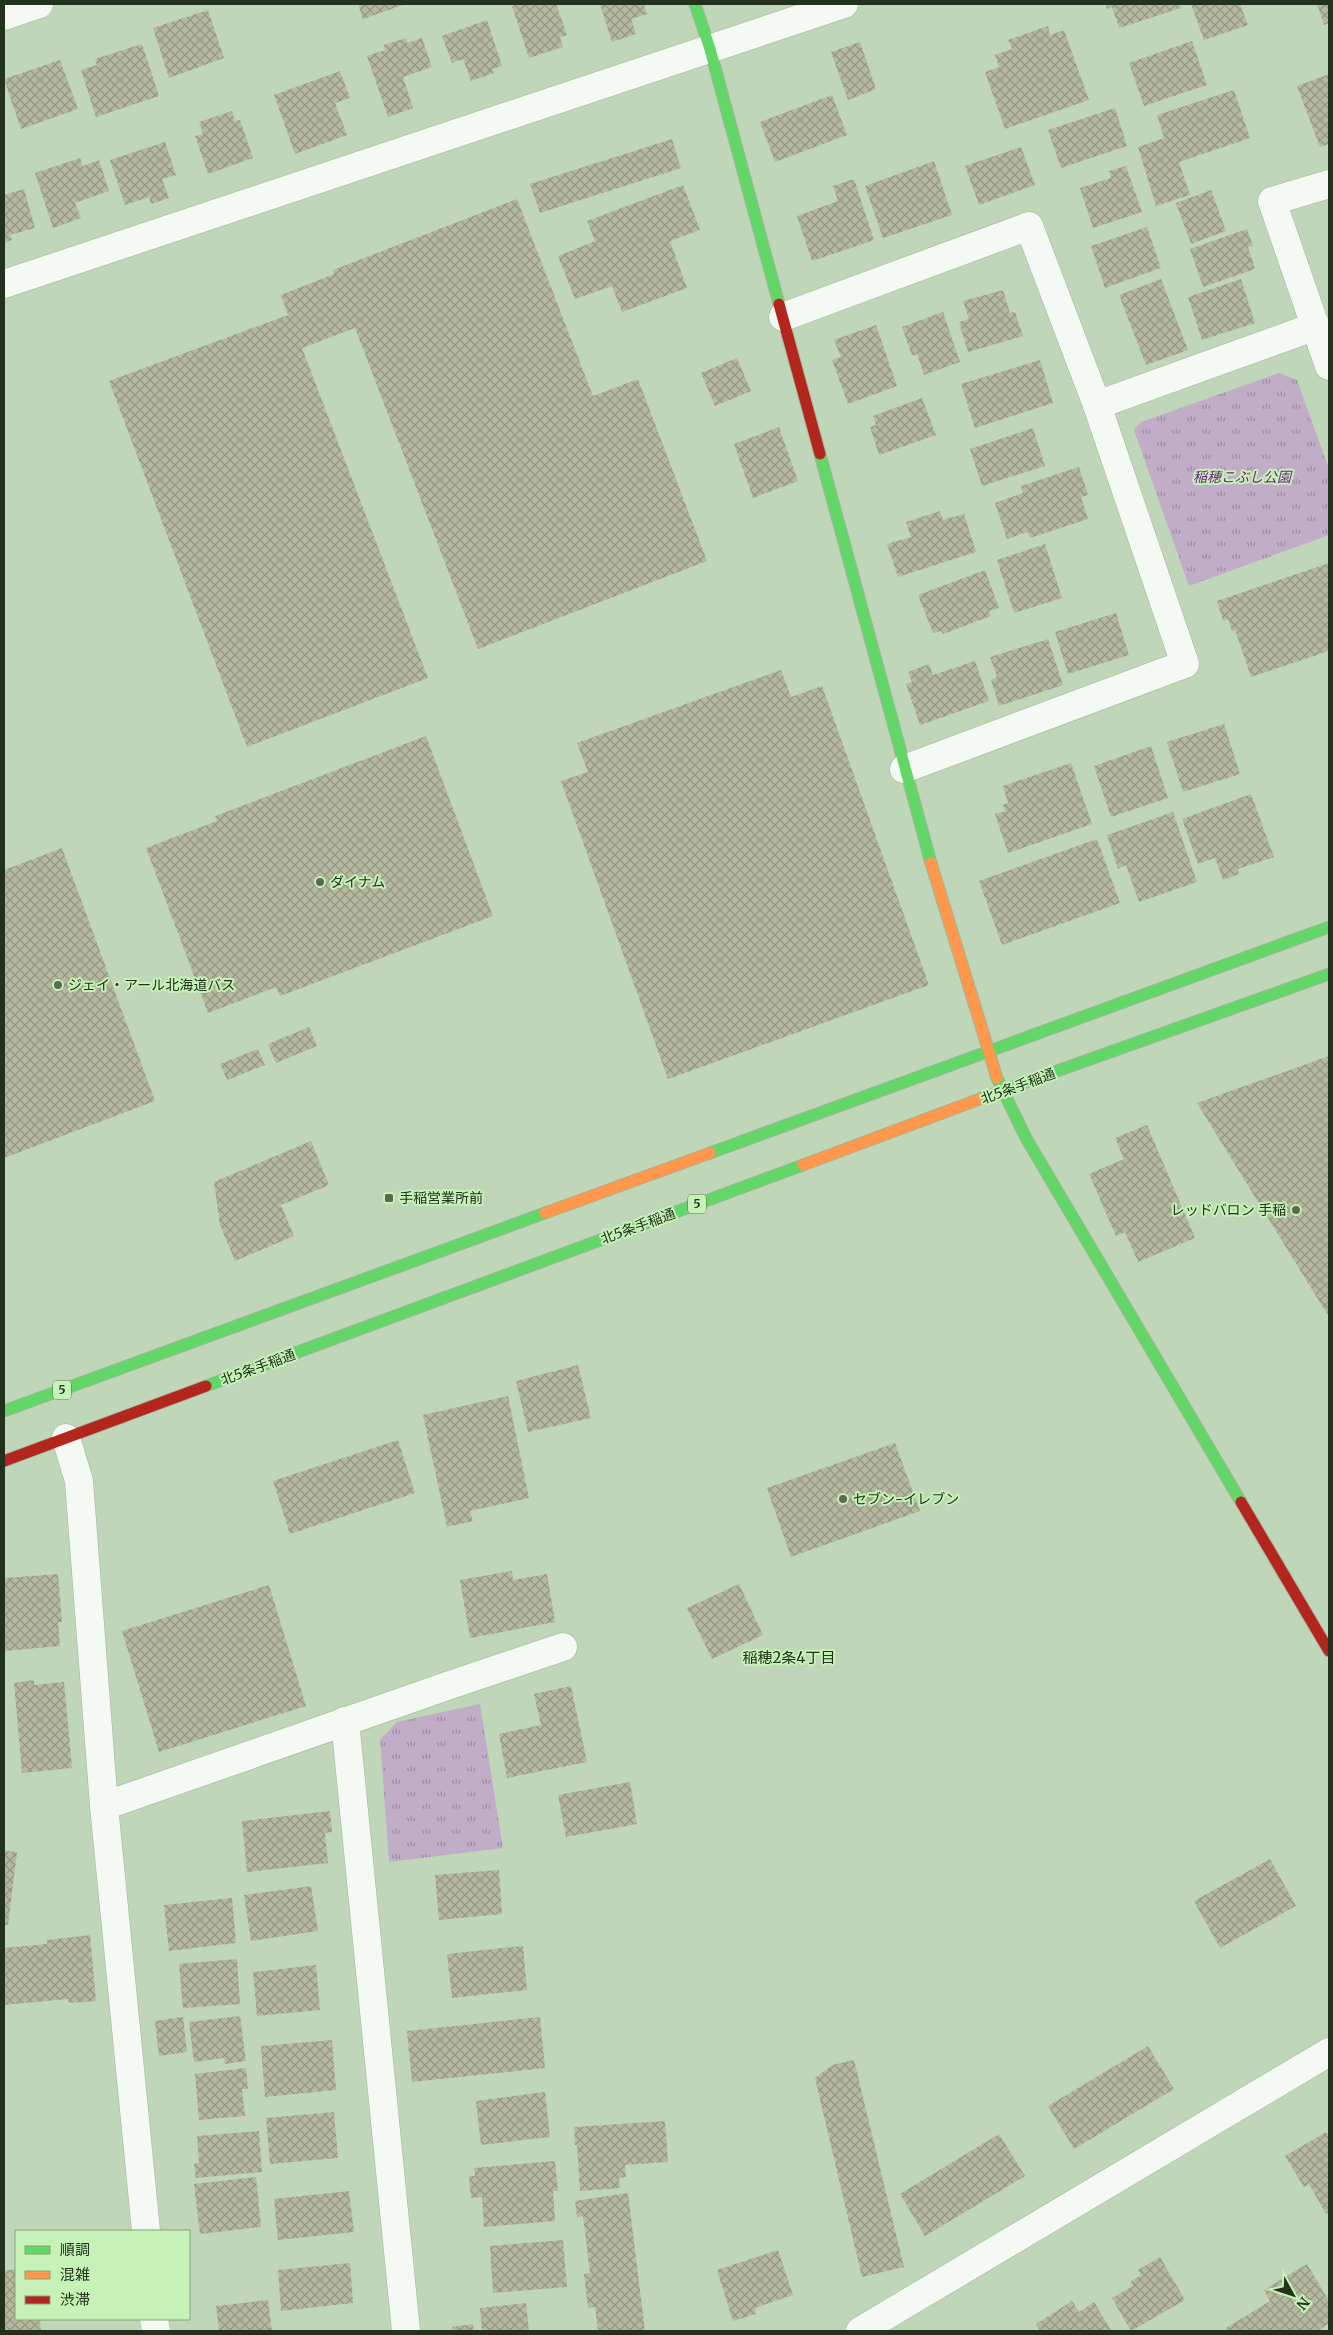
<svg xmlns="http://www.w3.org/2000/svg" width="1333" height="2335" font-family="Merriweather,'Noto Sans JP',serif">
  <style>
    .grass { fill: url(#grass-tufts) }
    .building { fill: url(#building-cross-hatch) }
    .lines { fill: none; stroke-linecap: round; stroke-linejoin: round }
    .street-casing { stroke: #a2b59c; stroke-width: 29 }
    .fast-casing { stroke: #a2b59c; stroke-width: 13 }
    .slow-casing { stroke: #a2b59c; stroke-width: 13 }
    .jam-casing { stroke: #a2b59c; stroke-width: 13 }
    .street { stroke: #f5f9f4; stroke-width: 28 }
    .fast { stroke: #63d668; stroke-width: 11 }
    .slow { stroke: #ff974d; stroke-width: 11 }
    .jam { stroke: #b3261e; stroke-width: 11 }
    .poi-dot { fill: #596c53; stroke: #c6f1b7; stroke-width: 2 }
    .labels { text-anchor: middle; stroke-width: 4; stroke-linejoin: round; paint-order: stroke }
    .shield { fill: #c6f1b7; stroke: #536b4a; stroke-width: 1 }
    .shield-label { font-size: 12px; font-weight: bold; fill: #22321c }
    .park-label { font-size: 14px; font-style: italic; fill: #691e7e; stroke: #c6f1b7 }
    .poi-label { font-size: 14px; fill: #22321c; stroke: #c6f1b7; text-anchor: start }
    .street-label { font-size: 14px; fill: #22321c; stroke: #c6f1b7 }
    .neighbourhood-label { font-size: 15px; fill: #22321c; stroke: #c6f1b7 }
  </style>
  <defs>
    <pattern id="grass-tufts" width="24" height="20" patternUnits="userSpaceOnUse" patternTransform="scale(1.25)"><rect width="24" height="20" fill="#c2adc8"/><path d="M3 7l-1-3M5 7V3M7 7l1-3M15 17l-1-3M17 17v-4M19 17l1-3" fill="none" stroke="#9d8da2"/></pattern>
    <pattern id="building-cross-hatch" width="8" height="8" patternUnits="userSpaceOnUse" patternTransform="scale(1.25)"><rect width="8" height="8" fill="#b6b9a0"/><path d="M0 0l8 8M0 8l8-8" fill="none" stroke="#949782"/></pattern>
  </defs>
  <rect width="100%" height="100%" fill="#bfd7b8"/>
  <g class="grass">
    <path d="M 1279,373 L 1297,380 L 1329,469 L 1329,535 L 1189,586 L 1134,430 L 1141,422 Z"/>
    <path d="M 480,1704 L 503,1848 L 389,1862 L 380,1740 L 397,1722 Z"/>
  </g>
  <g class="building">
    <path d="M 358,4 L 406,4 L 363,19 Z"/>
    <path d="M 519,4 L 556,4 L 567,35 L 560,37 L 563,47 L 529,58 L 512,6 Z"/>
    <path d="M 600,4 L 644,4 L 647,14 L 631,19 L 636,34 L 612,42 Z"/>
    <path d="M 1106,4 L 1180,4 L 1181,8 L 1119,28 L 1112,7 L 1107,9 Z"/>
    <path d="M 1191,4 L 1240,4 L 1248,25 L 1204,40 Z"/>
    <path d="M 1317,4 L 1329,4 L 1329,23 L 1324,25 Z"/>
    <path d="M 208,10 L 224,58 L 169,78 L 153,28 Z"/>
    <path d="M 487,20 L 502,66 L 492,69 L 494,73 L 471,81 L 463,59 L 452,63 L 442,36 Z"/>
    <path d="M 1048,26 L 1050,35 L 1064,30 L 1089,100 L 1005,129 L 985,72 L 999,67 L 995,55 L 1012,49 L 1008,40 Z"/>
    <path d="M 406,38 L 407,43 L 422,38 L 432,67 L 403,77 L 413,108 L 388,117 L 367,56 L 385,50 L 384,45 Z"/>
    <path d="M 1192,41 L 1207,85 L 1144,106 L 1129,63 Z"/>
    <path d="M 860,42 L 876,89 L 848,100 L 831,52 Z"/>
    <path d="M 142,44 L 159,96 L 96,117 L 81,70 L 97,65 L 95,59 Z"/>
    <path d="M 60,60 L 78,109 L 21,129 L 4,79 Z"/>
    <path d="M 340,71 L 350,98 L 335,103 L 347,135 L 295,154 L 274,95 Z"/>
    <path d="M 1329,74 L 1329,144 L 1320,147 L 1297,86 Z"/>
    <path d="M 1234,90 L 1250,138 L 1179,162 L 1190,195 L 1156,206 L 1138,147 L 1164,138 L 1157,115 Z"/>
    <path d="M 832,95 L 847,135 L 775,162 L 760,122 Z"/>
    <path d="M 1115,108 L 1127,146 L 1061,168 L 1048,130 Z"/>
    <path d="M 232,111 L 235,121 L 240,120 L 253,158 L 208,174 L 195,136 L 203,134 L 199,122 Z"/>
    <path d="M 672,139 L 681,168 L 540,213 L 530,184 Z"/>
    <path d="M 165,142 L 176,175 L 162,179 L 169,198 L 151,204 L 149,197 L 125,205 L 110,160 Z"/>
    <path d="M 1021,147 L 1035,185 L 979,205 L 965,166 Z"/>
    <path d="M 80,158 L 83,166 L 99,160 L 109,191 L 75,203 L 81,218 L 53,228 L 35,173 Z"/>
    <path d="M 934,161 L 952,215 L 883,238 L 865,186 Z"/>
    <path d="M 1126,166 L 1142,212 L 1093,228 L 1080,188 L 1111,178 L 1109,171 Z"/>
    <path d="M 854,179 L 874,240 L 812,261 L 797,216 L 838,201 L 833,186 Z"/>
    <path d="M 683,185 L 700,230 L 670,241 L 687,288 L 622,312 L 612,286 L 575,299 L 558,256 L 595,241 L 587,221 Z"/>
    <path d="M 24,189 L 35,228 L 10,235 L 12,240 L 4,243 L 4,195 Z"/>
    <path d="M 1211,190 L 1226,231 L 1191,244 L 1176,203 Z"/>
    <path d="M 517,199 L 593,396 L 638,379 L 707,561 L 478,649 L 355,328 L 302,348 L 428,678 L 247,747 L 109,381 L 288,315 L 281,295 L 334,274 L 333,270 Z"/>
    <path d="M 1147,227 L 1161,268 L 1105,288 L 1091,246 Z"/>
    <path d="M 1247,229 L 1253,246 L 1248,247 L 1255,269 L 1203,287 L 1190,249 Z"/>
    <path d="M 1161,279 L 1188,350 L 1146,365 L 1119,295 Z"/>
    <path d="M 1241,279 L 1255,323 L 1202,340 L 1188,297 Z"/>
    <path d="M 1003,290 L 1010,313 L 1015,312 L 1023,336 L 968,352 L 959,322 L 969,319 L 963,301 Z"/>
    <path d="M 943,312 L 960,362 L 924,375 L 917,354 L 912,356 L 902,327 Z"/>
    <path d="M 876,325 L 897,386 L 848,404 L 832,360 L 841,357 L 834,340 Z"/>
    <path d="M 737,358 L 751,391 L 715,406 L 701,373 Z"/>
    <path d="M 1040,360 L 1053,403 L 975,428 L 961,384 Z"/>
    <path d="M 922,398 L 936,435 L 879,455 L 870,427 L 876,425 L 873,416 Z"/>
    <path d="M 779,427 L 798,481 L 753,498 L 734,444 Z"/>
    <path d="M 1033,428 L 1045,466 L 982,486 L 970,449 Z"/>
    <path d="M 1079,467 L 1088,495 L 1081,497 L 1088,519 L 1030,538 L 1028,532 L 1007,539 L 995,503 L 1023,493 L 1021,486 Z"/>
    <path d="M 940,511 L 943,520 L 964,514 L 976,552 L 898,577 L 887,544 L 911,537 L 906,522 Z"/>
    <path d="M 1045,544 L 1062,598 L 1014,613 L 997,560 Z"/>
    <path d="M 1329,563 L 1329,651 L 1251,677 L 1235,630 L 1232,631 L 1228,619 L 1223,621 L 1217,601 Z"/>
    <path d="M 985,570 L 999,608 L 989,611 L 991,616 L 943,634 L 941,631 L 933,633 L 918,595 Z"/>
    <path d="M 1116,613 L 1129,655 L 1068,674 L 1055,632 Z"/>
    <path d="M 1048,639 L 1063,685 L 999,706 L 991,680 L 997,677 L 990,657 Z"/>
    <path d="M 975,661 L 989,701 L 920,725 L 906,684 L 912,682 L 908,672 L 929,664 L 933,675 Z"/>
    <path d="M 781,670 L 791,697 L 822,686 L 929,985 L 668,1079 L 561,781 L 588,772 L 577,743 Z"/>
    <path d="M 1224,724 L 1240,774 L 1183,792 L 1167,742 Z"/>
    <path d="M 426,736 L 493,916 L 280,996 L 276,987 L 208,1013 L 146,848 L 217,821 L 215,816 Z"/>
    <path d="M 1151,746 L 1168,798 L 1111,817 L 1094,766 Z"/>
    <path d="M 1071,763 L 1092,824 L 1008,853 L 995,814 L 1005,811 L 1003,805 L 1008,803 L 1003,786 Z"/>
    <path d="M 1251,794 L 1274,857 L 1238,869 L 1239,874 L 1223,880 L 1215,858 L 1198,864 L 1182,819 Z"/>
    <path d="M 1173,812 L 1197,882 L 1139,902 L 1126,865 L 1118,869 L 1107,835 Z"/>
    <path d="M 1097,839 L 1120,903 L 1002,945 L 979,881 Z"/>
    <path d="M 62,848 L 155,1101 L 4,1158 L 4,870 Z"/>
    <path d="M 309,1027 L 317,1046 L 276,1063 L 268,1044 Z"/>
    <path d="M 258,1049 L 265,1065 L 227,1080 L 220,1064 Z"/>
    <path d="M 1329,1056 L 1329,1317 L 1197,1103 Z"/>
    <path d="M 1147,1125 L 1195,1238 L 1138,1262 L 1125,1232 L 1116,1236 L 1089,1174 L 1124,1159 L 1115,1138 Z"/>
    <path d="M 311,1141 L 329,1185 L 281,1205 L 294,1236 L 235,1261 L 220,1225 L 214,1182 Z"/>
    <path d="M 578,1365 L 591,1418 L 528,1432 L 516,1381 Z"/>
    <path d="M 508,1396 L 529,1498 L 470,1511 L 473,1521 L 447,1527 L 423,1415 Z"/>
    <path d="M 398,1440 L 415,1493 L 290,1534 L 273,1481 Z"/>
    <path d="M 895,1443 L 920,1511 L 791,1557 L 767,1488 Z"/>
    <path d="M 512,1571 L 513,1580 L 547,1574 L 555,1622 L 470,1638 L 460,1580 Z"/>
    <path d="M 58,1574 L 62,1622 L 58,1622 L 60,1646 L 4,1651 L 4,1578 Z"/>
    <path d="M 739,1584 L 763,1635 L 712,1659 L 687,1608 Z"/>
    <path d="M 269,1585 L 306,1706 L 159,1752 L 122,1631 Z"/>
    <path d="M 34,1680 L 34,1685 L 64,1682 L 72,1768 L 22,1773 L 14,1683 Z"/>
    <path d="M 571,1686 L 587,1762 L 507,1778 L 499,1734 L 541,1725 L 534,1694 Z"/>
    <path d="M 630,1782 L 637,1824 L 566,1837 L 558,1795 Z"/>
    <path d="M 330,1811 L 332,1832 L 325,1833 L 328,1863 L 247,1872 L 242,1821 Z"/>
    <path d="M 4,1851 L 17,1852 L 8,1925 L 4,1925 Z"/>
    <path d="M 1270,1859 L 1296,1906 L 1220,1948 L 1194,1901 Z"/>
    <path d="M 499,1870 L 502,1914 L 439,1920 L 435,1875 Z"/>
    <path d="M 311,1886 L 318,1931 L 251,1941 L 244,1895 Z"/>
    <path d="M 232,1898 L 236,1943 L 169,1951 L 164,1905 Z"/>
    <path d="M 90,1935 L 96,2001 L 69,2003 L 68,1999 L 4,2005 L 4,1948 L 47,1944 L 47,1940 Z"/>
    <path d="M 523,1946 L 527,1990 L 452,1998 L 447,1954 Z"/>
    <path d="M 237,1959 L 240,2004 L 183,2008 L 179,1964 Z"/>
    <path d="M 316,1965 L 320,2010 L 257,2016 L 253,1972 Z"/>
    <path d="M 240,2016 L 246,2061 L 225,2064 L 224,2058 L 194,2062 L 189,2022 Z"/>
    <path d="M 183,2017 L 187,2052 L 159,2056 L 155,2021 Z"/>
    <path d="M 540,2017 L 545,2068 L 412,2082 L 407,2031 Z"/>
    <path d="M 332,2040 L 336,2090 L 265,2097 L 261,2046 Z"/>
    <path d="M 1148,2046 L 1174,2089 L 1074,2149 L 1048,2106 Z"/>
    <path d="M 854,2060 L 904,2267 L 862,2277 L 815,2078 L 832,2065 Z"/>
    <path d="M 246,2068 L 248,2089 L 242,2089 L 245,2116 L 199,2120 L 195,2074 Z"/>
    <path d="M 545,2092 L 550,2137 L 481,2145 L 476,2101 Z"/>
    <path d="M 334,2112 L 338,2158 L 270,2164 L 266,2118 Z"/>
    <path d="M 665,2121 L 668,2162 L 625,2165 L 626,2177 L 619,2178 L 620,2188 L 580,2191 L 577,2145 L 575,2145 L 574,2127 Z"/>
    <path d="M 259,2131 L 262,2172 L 196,2178 L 194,2164 L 199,2163 L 197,2136 Z"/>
    <path d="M 1326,2132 L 1329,2138 L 1329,2212 L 1326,2214 L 1309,2184 L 1304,2187 L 1285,2156 Z"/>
    <path d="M 999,2134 L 1025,2176 L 925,2236 L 900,2194 Z"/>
    <path d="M 555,2161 L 558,2191 L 553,2191 L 555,2221 L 484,2227 L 482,2197 L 471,2198 L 469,2176 L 475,2176 L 474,2168 Z"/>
    <path d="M 256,2177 L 261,2227 L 200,2234 L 194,2184 Z"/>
    <path d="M 349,2191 L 354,2232 L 278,2240 L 274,2199 Z"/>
    <path d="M 628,2193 L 645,2331 L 598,2331 L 595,2307 L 588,2308 L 584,2274 L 590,2273 L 583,2216 L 577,2217 L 575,2201 Z"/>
    <path d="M 563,2240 L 567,2287 L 493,2293 L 490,2246 Z"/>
    <path d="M 778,2250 L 793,2295 L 755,2308 L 756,2314 L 733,2321 L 717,2270 Z"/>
    <path d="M 1160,2257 L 1185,2300 L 1131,2331 L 1112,2298 L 1133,2286 L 1131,2281 L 1141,2275 L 1138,2270 Z"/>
    <path d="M 350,2263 L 353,2303 L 281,2311 L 278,2270 Z"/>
    <path d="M 1307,2264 L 1329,2301 L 1329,2323 L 1318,2331 L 1227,2331 L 1226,2328 L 1270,2301 L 1264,2290 Z"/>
    <path d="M 16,2269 L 16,2319 L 40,2319 L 41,2331 L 4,2331 L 4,2271 Z"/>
    <path d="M 268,2300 L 272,2331 L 219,2331 L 216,2306 Z"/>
    <path d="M 1072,2301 L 1079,2312 L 1094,2302 L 1111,2330 L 1040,2331 L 1036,2324 Z"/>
    <path d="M 526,2303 L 529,2331 L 482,2331 L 480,2308 Z"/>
    <path d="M 473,2324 L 474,2331 L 453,2331 L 452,2327 Z"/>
  </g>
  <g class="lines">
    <g class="street-casing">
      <g id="street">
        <path d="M 4,16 L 39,4"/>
        <path d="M 1329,184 L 1272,201 L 1329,366"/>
        <path d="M 4,284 L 844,4"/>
        <path d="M 783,317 L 1029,226 L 1097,405 L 1185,664 L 904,769"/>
        <path d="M 1097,405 L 1316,326"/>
        <path d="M 66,1438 L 79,1481 L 104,1806 L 146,2231"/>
        <path d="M 345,1721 L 406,2331"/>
        <path d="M 104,1806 L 447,1686 L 563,1647"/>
        <path d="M 154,2319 L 156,2331"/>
        <path d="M 860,2331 L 1329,2052"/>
      </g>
    </g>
    <g class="fast-casing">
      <g id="fast">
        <path d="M 695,4 L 710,49 L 779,304"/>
        <path d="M 820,454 L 931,863"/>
        <path d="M 997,1078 L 1026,1138 L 1241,1502"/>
        <path d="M 1004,1090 L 1329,974"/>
        <path d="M 710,1153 L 1329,927"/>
        <path d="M 206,1386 L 803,1165"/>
        <path d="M 4,1411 L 545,1213"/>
      </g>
    </g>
    <g class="slow-casing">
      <g id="slow">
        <path d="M 931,863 L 997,1078"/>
        <path d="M 803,1165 L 1004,1090"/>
        <path d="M 545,1213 L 710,1153"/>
      </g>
    </g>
    <g class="jam-casing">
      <g id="jam">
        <path d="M 779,304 L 820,454"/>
        <path d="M 4,1461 L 206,1386"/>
        <path d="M 1241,1502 L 1329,1651"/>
      </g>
    </g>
    <use href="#street" class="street"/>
    <use href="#fast" class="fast"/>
    <use href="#slow" class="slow"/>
    <use href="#jam" class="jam"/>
  </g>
  <g class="poi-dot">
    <circle cx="320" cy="882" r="5"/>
    <circle cx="58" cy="985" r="5"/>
    <rect x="384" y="1193" width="10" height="10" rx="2.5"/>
    <circle cx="1296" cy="1210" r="5"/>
    <circle cx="843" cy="1499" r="5"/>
  </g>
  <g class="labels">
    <g class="shield">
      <rect x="688" y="1194.5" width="18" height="19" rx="4"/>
      <rect x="53" y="1380.5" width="18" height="19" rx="4"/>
    </g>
    <g class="shield-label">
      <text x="697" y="1208">5</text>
      <text x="62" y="1394">5</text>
    </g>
    <g class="park-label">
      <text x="1242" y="482">稲穂こぶし公園</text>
    </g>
    <g class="poi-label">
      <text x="330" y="887">ダイナム</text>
      <text x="68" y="990">ジェイ・アール北海道バス</text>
      <text x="399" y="1203">手稲営業所前</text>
      <text x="1286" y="1215" text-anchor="end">レッドバロン 手稲</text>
      <text x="853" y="1504">セブン-イレブン</text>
    </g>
    <g class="street-label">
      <text transform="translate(1018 1086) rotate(-20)" y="5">北5条手稲通</text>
      <text transform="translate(638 1226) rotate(-20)" y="5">北5条手稲通</text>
      <text transform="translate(258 1367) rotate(-20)" y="5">北5条手稲通</text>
    </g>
    <g class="neighbourhood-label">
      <text x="789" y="1663">稲穂2条4丁目</text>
    </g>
  </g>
  <rect width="1333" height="2335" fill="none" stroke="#22321c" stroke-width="10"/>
  <rect x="15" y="2230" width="175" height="90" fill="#c6f1b7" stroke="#84a579"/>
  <rect x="25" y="2246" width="25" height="8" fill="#63d668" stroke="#84a579"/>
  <text x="60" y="2255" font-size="15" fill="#22321c">順調</text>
  <rect x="25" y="2271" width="25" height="8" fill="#ff974d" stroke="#84a579"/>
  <text x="60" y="2280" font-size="15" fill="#22321c">混雑</text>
  <rect x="25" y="2296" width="25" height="8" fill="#b3261e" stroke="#84a579"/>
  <text x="60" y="2305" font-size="15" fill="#22321c">渋滞</text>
  <g transform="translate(1293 2295) rotate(130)" stroke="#c6f1b7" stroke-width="4" paint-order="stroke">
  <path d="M0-4L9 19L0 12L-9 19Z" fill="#22321c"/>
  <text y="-8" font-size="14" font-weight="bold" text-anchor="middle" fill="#22321c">N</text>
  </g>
</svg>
